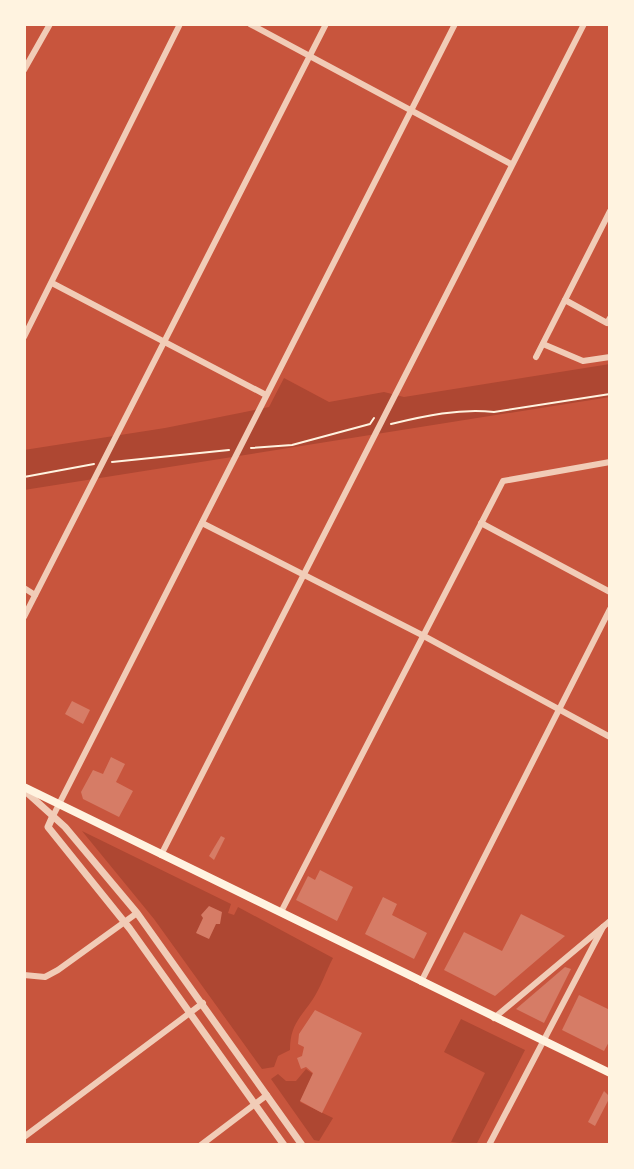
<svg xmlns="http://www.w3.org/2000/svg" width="634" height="1169" font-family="Spectral,serif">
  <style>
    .green { fill: #ae4732 }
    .building { fill: #d67c66 }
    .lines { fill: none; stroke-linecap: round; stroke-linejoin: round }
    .path { stroke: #fff3e0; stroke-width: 2 }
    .minor { stroke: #f1ccb7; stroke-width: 6 }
    .tertiary { stroke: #f1ccb7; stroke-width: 7 }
    .secondary { stroke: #fff3e0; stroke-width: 8 }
  </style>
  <rect width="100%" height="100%" fill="#c8553d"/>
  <g class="green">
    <path d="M 610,364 L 610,397 L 24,490 L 24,450 L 165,428 L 269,407 L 284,378 L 329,402 L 384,392 L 404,397 Z"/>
    <path d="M 82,831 L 231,904 L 228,913 L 234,915 L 238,907 L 333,958 C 326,971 321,987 313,999 C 300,1018 290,1025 290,1050 L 278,1056 L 274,1067 L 262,1069 L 154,919 Z"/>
    <path d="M 461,1019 L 525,1050 L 476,1145 L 451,1142 L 485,1073 L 444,1052 Z"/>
    <path d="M 306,1069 L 313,1074 L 300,1102 L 333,1118 L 319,1141 L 314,1140 L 271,1079 L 278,1074 L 286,1081 L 296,1081 Z"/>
  </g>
  <g class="building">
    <path d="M 72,701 L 90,710 L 83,724 L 65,714 Z"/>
    <path d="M 111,757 L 125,764 L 116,782 L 133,791 L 119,817 L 83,799 L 81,792 L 93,770 L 103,774 Z"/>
    <path d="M 221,836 L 225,838 L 214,860 L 209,856 Z"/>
    <path d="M 320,870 L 353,887 L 337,921 L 296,900 L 308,876 L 315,880 Z"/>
    <path d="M 383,897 L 397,904 L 392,915 L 427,933 L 414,959 L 365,934 Z"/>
    <path d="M 209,906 L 222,912 L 220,924 L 216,924 L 209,939 L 196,933 L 203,918 L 201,915 Z"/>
    <path d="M 521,914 L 565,936 L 495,996 L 444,970 L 464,932 L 502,951 Z"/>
    <path d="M 565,967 L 571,969 L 544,1023 L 516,1009 Z"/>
    <path d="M 579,995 L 610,1010 L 610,1040 L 604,1051 L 562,1030 Z"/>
    <path d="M 315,1010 L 362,1033 L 322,1113 L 300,1101 L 313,1073 L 306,1067 L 301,1069 L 297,1058 L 302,1056 L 304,1047 L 298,1044 L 299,1034 Z"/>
    <path d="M 604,1091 L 610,1097 L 595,1126 L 588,1122 Z"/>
  </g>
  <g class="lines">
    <g class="path">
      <path d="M 391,424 C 424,416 460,408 494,412 L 610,394"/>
      <path d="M 251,448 L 292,445 L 370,424 L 374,418"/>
      <path d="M 112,462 L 229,450"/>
      <path d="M 24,477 L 94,464"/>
    </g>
    <g class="minor">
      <path d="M 250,24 L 511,164"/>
      <path d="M 24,70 L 50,24"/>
      <path d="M 52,283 L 266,395"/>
      <path d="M 565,300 L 607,323 L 610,318"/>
      <path d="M 24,337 L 180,24"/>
      <path d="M 543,344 L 583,361 L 610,357"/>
      <path d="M 536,357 L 610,211"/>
      <path d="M 202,523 L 422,635 L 610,737"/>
      <path d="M 481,523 L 610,592"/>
      <path d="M 24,588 L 35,595"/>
      <path d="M 24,617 L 326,24"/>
      <path d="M 52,818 L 455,24"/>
      <path d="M 161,855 L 584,24"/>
      <path d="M 281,912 L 503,481 L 610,462"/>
      <path d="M 24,975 L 45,977 L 58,970 L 137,913"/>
      <path d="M 421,982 L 610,609"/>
      <path d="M 494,1018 L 610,921"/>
      <path d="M 24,1137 L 203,1003"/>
      <path d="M 201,1145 L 267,1095"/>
      <path d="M 489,1145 L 603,927"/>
    </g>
    <g class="tertiary">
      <path d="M 24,790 L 65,827 L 137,913 L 302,1145"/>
      <path d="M 52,818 L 48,827 L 130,929 L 284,1145"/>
    </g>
    <path class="secondary" d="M 24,787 L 610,1073"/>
  </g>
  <rect width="634" height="1169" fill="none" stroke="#fff3e0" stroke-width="52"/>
</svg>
